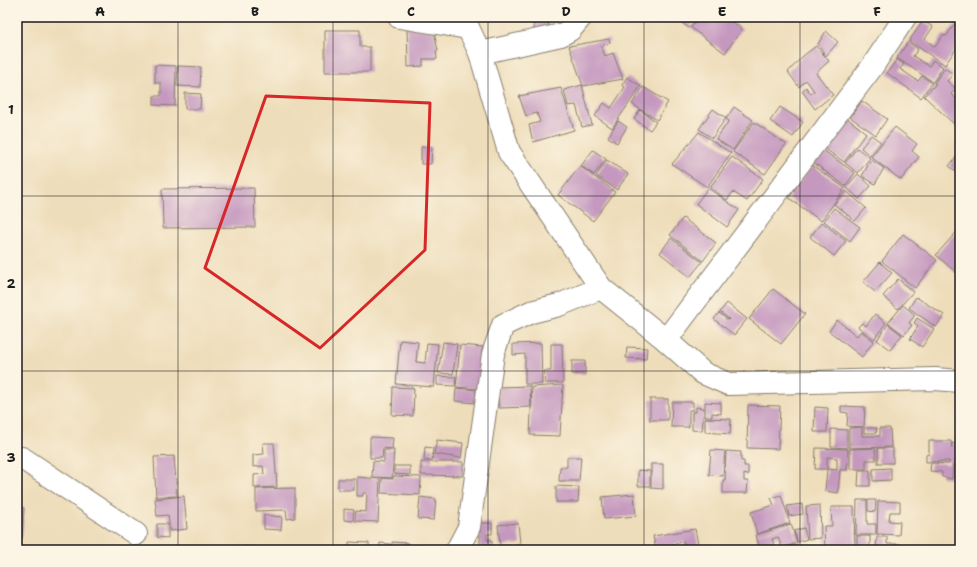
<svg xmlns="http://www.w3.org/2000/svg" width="977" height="567" font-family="'Shantell Sans',sans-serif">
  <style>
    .building { fill: #c599bf }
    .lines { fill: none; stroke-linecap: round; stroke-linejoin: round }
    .minor-casing { stroke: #857c6b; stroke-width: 24 }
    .minor { stroke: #fff; stroke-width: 22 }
    .marked { fill: none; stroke: #d62828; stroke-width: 3; stroke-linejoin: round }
    .grid { fill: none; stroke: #1c1c1c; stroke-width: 1; stroke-opacity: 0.55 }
    .neatline { fill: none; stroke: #1c1c1c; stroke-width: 1.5 }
    .grid-label { font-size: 13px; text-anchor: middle; font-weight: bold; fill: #1c1c1c }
  </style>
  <rect width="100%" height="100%" fill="#fcf5e5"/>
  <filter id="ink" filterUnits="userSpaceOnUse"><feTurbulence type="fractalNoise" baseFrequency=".025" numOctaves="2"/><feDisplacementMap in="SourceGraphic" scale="8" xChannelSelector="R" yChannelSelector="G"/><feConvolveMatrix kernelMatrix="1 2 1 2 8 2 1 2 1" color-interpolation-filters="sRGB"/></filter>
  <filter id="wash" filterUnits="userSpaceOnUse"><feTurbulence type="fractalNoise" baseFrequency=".012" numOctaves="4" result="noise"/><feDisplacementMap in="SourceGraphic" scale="16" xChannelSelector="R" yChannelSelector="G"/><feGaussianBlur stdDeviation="0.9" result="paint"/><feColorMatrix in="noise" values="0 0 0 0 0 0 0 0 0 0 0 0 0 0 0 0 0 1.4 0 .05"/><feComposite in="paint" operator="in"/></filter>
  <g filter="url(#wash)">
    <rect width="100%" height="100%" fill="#eeddba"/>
    <g id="blocks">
      <g class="building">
        <path d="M 533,17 L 548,17 L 549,34 L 535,35 Z"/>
        <path d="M 673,17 L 698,17 L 689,28 Z"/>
        <path d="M 699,17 L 733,17 L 731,21 L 742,29 L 725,53 L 691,28 Z"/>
        <path d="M 923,21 L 933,27 L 925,39 L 935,47 L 943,35 L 946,36 L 955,24 L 960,28 L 960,43 L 945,65 L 909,41 Z"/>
        <path d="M 407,27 L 434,31 L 438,51 L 436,51 L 437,59 L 423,59 L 423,66 L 408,67 Z"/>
        <path d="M 325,30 L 360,30 L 360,47 L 370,47 L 370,72 L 325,72 Z"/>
        <path d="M 826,31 L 838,42 L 826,56 L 818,44 Z"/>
        <path d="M 609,39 L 610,43 L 601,46 L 605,56 L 613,53 L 623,79 L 583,86 L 569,46 Z"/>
        <path d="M 908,42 L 918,49 L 913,56 L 929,66 L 933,60 L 943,67 L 933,82 L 897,58 Z"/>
        <path d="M 816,46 L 829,61 L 816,73 L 833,95 L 815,109 L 802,91 L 806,87 L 811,94 L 814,91 L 806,80 L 799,87 L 788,72 L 803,56 Z"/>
        <path d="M 897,59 L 904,64 L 900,69 L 918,81 L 922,76 L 932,83 L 921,98 L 887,73 Z"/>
        <path d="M 155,65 L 176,66 L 175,106 L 154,105 L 154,96 L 161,96 L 161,83 L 155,83 Z"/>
        <path d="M 178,66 L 201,67 L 200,87 L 177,86 Z"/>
        <path d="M 945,68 L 953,74 L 947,81 L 956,89 L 951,94 L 960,102 L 960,123 L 956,126 L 924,96 L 936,84 L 934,83 Z"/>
        <path d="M 627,77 L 641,86 L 612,128 L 595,116 L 604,103 L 611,108 L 625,87 L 622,85 Z"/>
        <path d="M 582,85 L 592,125 L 582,127 L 576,105 L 568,106 L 564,90 Z"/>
        <path d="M 643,87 L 668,102 L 657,120 L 632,104 Z"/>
        <path d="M 561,88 L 574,130 L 533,142 L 529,125 L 540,122 L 537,113 L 526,116 L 519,96 Z"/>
        <path d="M 185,93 L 201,94 L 200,109 L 185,109 Z"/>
        <path d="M 862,101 L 887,119 L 876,135 L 850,117 Z"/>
        <path d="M 734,107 L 753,120 L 733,150 L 716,139 L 729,121 L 726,119 Z"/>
        <path d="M 780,107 L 803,122 L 793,137 L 770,121 Z"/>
        <path d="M 713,109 L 726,118 L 712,138 L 699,129 Z"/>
        <path d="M 640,110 L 656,122 L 650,130 L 634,119 Z"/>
        <path d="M 847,118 L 866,133 L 844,162 L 824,148 Z"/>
        <path d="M 618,121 L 627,127 L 617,143 L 608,137 Z"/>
        <path d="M 754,122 L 786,144 L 765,174 L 733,152 Z"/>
        <path d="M 895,127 L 917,144 L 912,151 L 919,157 L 901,180 L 871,157 Z"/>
        <path d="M 699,132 L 731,153 L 707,187 L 672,164 Z"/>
        <path d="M 871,135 L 881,142 L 870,156 L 861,148 Z"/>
        <path d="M 421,147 L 432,147 L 431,164 L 421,164 Z"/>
        <path d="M 857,148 L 870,158 L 858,173 L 845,163 Z"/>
        <path d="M 593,150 L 606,159 L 594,175 L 581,166 Z"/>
        <path d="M 823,150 L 855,173 L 845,186 L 814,163 Z"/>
        <path d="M 960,152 L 960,175 L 949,166 Z"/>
        <path d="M 732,157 L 763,179 L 747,201 L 733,192 L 727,200 L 710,187 Z"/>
        <path d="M 607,160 L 628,174 L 617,190 L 596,176 Z"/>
        <path d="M 871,160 L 884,168 L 875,184 L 862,176 Z"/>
        <path d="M 812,165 L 845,188 L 821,221 L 789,198 Z"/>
        <path d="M 580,166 L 615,192 L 593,221 L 558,195 Z"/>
        <path d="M 858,174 L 871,186 L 859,199 L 846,187 Z"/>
        <path d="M 254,188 L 255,227 L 163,228 L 162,189 Z"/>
        <path d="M 708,188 L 739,210 L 727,227 L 696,204 Z"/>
        <path d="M 846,191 L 866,208 L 855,221 L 834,204 Z"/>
        <path d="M 834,208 L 860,227 L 850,241 L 824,221 Z"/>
        <path d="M 683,218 L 716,243 L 703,261 L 670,235 Z"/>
        <path d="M 822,222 L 846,241 L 834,256 L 810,237 Z"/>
        <path d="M 960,228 L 960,276 L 936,255 Z"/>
        <path d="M 903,234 L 937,260 L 915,288 L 882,261 Z"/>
        <path d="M 671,238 L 702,262 L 690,277 L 660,253 Z"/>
        <path d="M 880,262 L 892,273 L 875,292 L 863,282 Z"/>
        <path d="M 898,279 L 913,292 L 898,309 L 883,296 Z"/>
        <path d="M 773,289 L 805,314 L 781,344 L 749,319 Z"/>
        <path d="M 916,297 L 944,315 L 936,327 L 909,308 Z"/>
        <path d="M 727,303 L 747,319 L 734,335 L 714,319 L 719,313 L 728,320 L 729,319 L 720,312 Z"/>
        <path d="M 903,305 L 915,315 L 909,323 L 912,325 L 904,335 L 888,323 Z"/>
        <path d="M 875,314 L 886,323 L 874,339 L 858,327 L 862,323 L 866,326 Z"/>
        <path d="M 917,318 L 934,329 L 922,347 L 910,339 L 918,326 L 914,323 Z"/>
        <path d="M 837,320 L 857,336 L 861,331 L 874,341 L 862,357 L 829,331 Z"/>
        <path d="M 888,324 L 902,335 L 890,350 L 877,340 Z"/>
        <path d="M 400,340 L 418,342 L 416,362 L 425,363 L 427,343 L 438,344 L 434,387 L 396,384 Z"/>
        <path d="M 443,342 L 457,344 L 453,374 L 438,373 Z"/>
        <path d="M 541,343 L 542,384 L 525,384 L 525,354 L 513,355 L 513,344 Z"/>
        <path d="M 551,344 L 562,344 L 563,383 L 545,383 L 544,371 L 551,371 Z"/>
        <path d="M 460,345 L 483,347 L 478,389 L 456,387 Z"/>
        <path d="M 627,347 L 647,348 L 646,359 L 626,358 Z"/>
        <rect x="572" y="361" width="13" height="13"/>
        <path d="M 437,376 L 456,377 L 455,386 L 437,385 Z"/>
        <path d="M 563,385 L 560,436 L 530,435 L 532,387 Z"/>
        <path d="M 530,386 L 531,407 L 499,408 L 498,387 Z"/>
        <path d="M 393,387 L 414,388 L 413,416 L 392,415 Z"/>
        <path d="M 456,388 L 476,390 L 475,403 L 455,401 Z"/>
        <rect x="650" y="399" width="18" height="21"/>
        <path d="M 672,402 L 693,402 L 693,410 L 689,410 L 689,427 L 671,427 Z"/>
        <path d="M 705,402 L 721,403 L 721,414 L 712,413 L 712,417 L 705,417 Z"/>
        <path d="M 748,405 L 780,406 L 778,449 L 747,448 Z"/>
        <path d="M 841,406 L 865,407 L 864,427 L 847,426 L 848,413 L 841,412 Z"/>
        <path d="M 696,407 L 704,408 L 702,431 L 692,430 L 692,412 L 696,412 Z"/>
        <path d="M 815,407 L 828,408 L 827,432 L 814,432 Z"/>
        <path d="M 705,418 L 731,419 L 730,434 L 705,432 Z"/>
        <path d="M 862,427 L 862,436 L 880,436 L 880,428 L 890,428 L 891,447 L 849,448 L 849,428 Z"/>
        <path d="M 864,428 L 877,428 L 876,433 L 864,433 Z"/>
        <path d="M 831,429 L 847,430 L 847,448 L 831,447 Z"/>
        <path d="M 370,437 L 393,438 L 392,449 L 383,448 L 382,458 L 370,458 Z"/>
        <path d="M 437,440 L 463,443 L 461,458 L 434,454 Z"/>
        <path d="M 929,441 L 951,441 L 952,448 L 952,443 L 960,445 L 960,466 L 953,465 L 952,479 L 942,477 L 942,472 L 930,471 L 931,463 L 949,464 L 949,461 L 926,462 L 926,455 L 929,454 Z"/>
        <path d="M 263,443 L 274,443 L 277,487 L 254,488 L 254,475 L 264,474 L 263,466 L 253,467 L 253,455 L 264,454 Z"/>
        <path d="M 425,447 L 433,448 L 432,461 L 424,460 Z"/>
        <path d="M 816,448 L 848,449 L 847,470 L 840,470 L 838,493 L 825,491 L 827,469 L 837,470 L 837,458 L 827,457 L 827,469 L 815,469 Z"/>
        <path d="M 875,448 L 876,460 L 866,460 L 866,469 L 850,469 L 850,449 Z"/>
        <rect x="878" y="448" width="15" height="15"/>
        <path d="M 384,450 L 394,450 L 392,478 L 372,477 L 373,461 L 384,462 Z"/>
        <path d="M 711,450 L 725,451 L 723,476 L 709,475 Z"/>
        <path d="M 726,451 L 741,452 L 741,461 L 744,461 L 744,466 L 748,466 L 748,475 L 744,474 L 744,481 L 748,481 L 747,493 L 723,493 L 723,480 L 725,480 Z"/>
        <path d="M 174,456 L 177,496 L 156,497 L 154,457 Z"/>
        <path d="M 567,457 L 581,457 L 579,481 L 559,481 L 560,467 L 567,467 Z"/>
        <path d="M 421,462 L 463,462 L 463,476 L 421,475 Z"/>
        <path d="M 651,464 L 663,464 L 663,489 L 651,488 Z"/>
        <path d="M 394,466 L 410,466 L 410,475 L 394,474 Z"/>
        <path d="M 891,468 L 891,480 L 873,481 L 873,469 Z"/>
        <path d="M 638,470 L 650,471 L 650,486 L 638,486 Z"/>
        <path d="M 859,470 L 870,470 L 870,486 L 858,486 Z"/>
        <path d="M 393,476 L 421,477 L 420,495 L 381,493 L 382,478 L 393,479 Z"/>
        <path d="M 357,477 L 380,479 L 378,522 L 355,521 L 356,511 L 366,512 L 367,493 L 363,493 L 363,496 L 357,496 Z"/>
        <rect x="338" y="479" width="16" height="11"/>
        <path d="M 556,486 L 579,487 L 578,502 L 556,502 Z"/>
        <path d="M 295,488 L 295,518 L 287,519 L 286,510 L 256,511 L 256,489 Z"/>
        <path d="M 634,494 L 636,516 L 604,519 L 602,497 Z"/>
        <path d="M 781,495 L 790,523 L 757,534 L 751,512 L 774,505 L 771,498 Z"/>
        <path d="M 184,496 L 187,529 L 170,531 L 168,515 L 157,516 L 155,499 Z"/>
        <path d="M 420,497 L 436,499 L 434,520 L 418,519 Z"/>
        <path d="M 857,500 L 867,500 L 867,524 L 876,524 L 876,535 L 856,535 Z"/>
        <path d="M 868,500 L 876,500 L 875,512 L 868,511 Z"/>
        <path d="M 878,501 L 900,502 L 900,512 L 890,512 L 889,521 L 900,522 L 899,535 L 877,534 Z"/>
        <path d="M 802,504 L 803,514 L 789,516 L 787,506 Z"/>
        <path d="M 820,505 L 821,538 L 808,539 L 806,506 Z"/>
        <path d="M 17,507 L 24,508 L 22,538 L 17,538 Z"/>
        <path d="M 831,507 L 854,507 L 855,550 L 827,550 L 827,548 L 825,548 L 824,526 L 832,526 Z"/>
        <path d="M 344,509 L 354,510 L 353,521 L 344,520 Z"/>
        <path d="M 959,512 L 960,512 L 960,536 L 957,536 Z"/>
        <path d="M 264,515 L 282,517 L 281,530 L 264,529 Z"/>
        <path d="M 480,523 L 492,523 L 492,534 L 487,534 L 487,540 L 492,540 L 492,548 L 480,548 Z"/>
        <path d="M 518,523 L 520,544 L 500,546 L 498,525 Z"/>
        <path d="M 157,524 L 168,524 L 168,538 L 157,537 Z"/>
        <path d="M 791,524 L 797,543 L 782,548 L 778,537 L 772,539 L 776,550 L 760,550 L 756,535 Z"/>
        <path d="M 804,528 L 807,539 L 798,542 L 794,531 Z"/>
        <path d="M 695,529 L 699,549 L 685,550 L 684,542 L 673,544 L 674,550 L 656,550 L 653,536 Z"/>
        <rect x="857" y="536" width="13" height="14"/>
        <path d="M 877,537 L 887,537 L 887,544 L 900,544 L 900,550 L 876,550 Z"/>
        <path d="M 349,542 L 369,543 L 369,550 L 349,550 Z"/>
        <path d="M 392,542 L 408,543 L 408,550 L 392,550 Z"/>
        <path d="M 380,543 L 390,544 L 390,550 L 379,550 Z"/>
        <path d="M 797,545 L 799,550 L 779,550 Z"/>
        <path d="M 245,547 L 285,549 L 285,550 L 245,550 Z"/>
        <path d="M 328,548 L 327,550 L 291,550 L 291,549 Z"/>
      </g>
    </g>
  </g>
  <g filter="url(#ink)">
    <use href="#blocks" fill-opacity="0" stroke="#857c6b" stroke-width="1"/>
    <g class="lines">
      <g class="minor-casing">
        <g id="minor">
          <path d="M 399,17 L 468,28"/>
          <path d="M 463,17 L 480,53 L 509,152 L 601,288 L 666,340 L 703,373 L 728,384 L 935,379 L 960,381"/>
          <path d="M 480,53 L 561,35 L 570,30 L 581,17"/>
          <path d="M 666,340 L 872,67 L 905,17"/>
          <path d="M 17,458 L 22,458 L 136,534"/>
          <path d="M 457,550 L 469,527 L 493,354 L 503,325 L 531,312 L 559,305 L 601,288"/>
        </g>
      </g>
      <use href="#minor" class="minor"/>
    </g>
  </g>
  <path class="marked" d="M 266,96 L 430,103 L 425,250 L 320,348 L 205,268 Z"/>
  <path class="grid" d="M 178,17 L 178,550M 333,17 L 333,550M 488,17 L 488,550M 644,17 L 644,550M 800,17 L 800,550M 17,196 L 960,196M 17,371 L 960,371"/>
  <rect width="977" height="567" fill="none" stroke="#fcf5e5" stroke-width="44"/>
  <rect x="22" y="22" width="933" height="523" class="neatline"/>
  <g class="grid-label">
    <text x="100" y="16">A</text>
    <text x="255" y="16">B</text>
    <text x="411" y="16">C</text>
    <text x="566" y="16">D</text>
    <text x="722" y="16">E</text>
    <text x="877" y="16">F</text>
    <text x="11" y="114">1</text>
    <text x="11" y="288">2</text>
    <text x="11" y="462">3</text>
  </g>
</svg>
